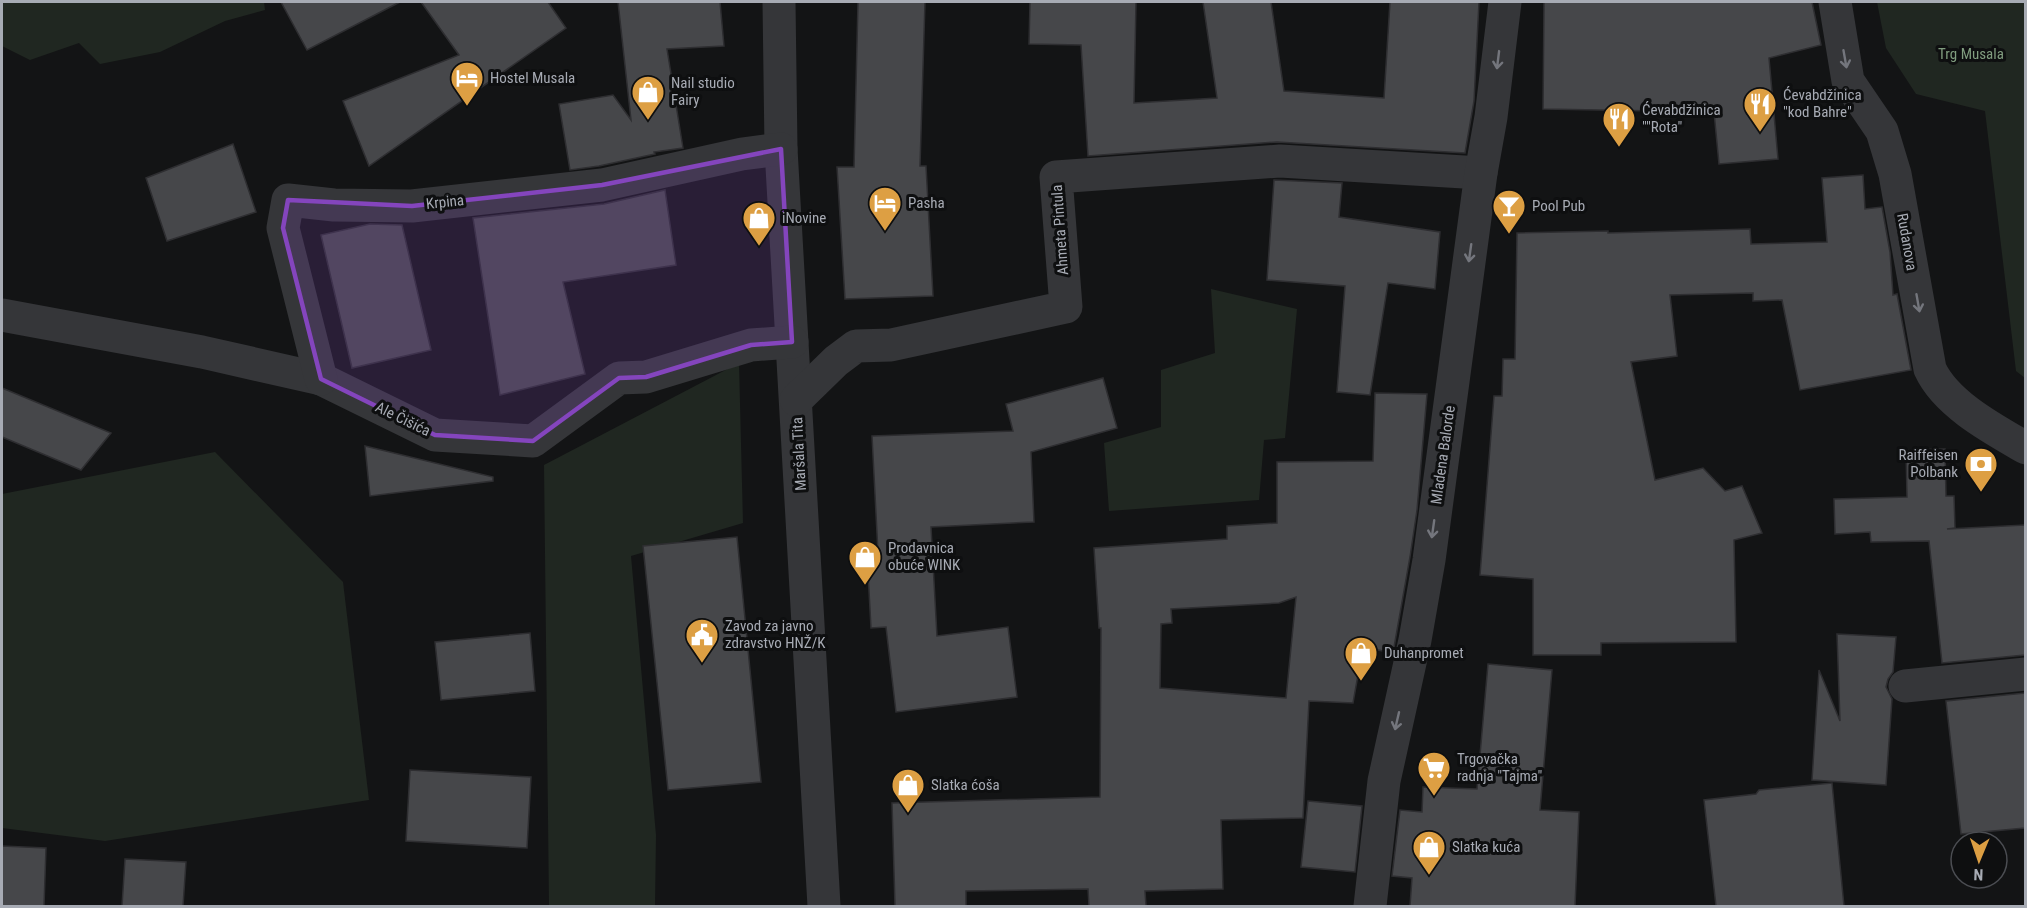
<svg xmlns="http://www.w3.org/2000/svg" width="2027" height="908" font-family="'Roboto Condensed',sans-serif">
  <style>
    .green { fill: #202721 }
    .building { fill: #46474a; stroke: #2e2e31; stroke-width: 1.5; fill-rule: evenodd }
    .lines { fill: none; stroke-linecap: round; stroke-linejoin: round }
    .minor { stroke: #353639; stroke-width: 33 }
    .oneway { stroke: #74767d }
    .marked { fill: #8445bd; fill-opacity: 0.2; stroke: #8445bd; stroke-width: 4.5; stroke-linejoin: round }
    .labels { text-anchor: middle; stroke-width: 6; stroke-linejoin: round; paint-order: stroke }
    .park-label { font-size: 15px; fill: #809d7f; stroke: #0e0f10 }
    .poi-label { font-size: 15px; fill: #a7abb4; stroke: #0e0f10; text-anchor: start }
    .street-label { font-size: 15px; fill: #a7abb4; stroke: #0e0f10 }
  </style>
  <rect width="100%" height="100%" fill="#131415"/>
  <g class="green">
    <path d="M 2,2 L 264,2 L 265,10 L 225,21 L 160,52 L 100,64 L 79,43 L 30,60 L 2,46 Z"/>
    <path d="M 1877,2 L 2025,2 L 2025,378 L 2016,371 L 1985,111 L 1916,94 L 1886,48 Z"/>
    <path d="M 1211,289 L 1297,309 L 1285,438 L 1264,440 L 1259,500 L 1109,511 L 1104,443 L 1161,427 L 1161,370 L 1215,353 Z"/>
    <path d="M 739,363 L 743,523 L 631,556 L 656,835 L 655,906 L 549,906 L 544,465 Z"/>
    <path d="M 215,452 L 343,582 L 369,800 L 105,841 L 2,828 L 2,494 Z"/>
  </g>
  <g class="building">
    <path d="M 281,2 L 400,2 L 307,50 Z"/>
    <path d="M 421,2 L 548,2 L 566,28 L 369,166 L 343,101 L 459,55 Z"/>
    <path d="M 618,2 L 720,2 L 724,46 L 667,49 L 683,148 L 654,152 L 655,154 L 599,166 L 570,170 L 559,104 L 613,95 L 631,120 Z"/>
    <path d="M 858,2 L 925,2 L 920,166 L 926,166 L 933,296 L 845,299 L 837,167 L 854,167 Z"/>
    <path d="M 1030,2 L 1136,2 L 1134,103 L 1217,98 L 1203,2 L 1271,2 L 1284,91 L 1384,98 L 1390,2 L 1479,2 L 1474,101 L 1465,153 L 1277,142 L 1088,156 L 1081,45 L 1029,44 Z"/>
    <path d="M 1544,2 L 1812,2 L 1821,45 L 1769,58 L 1778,159 L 1719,164 L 1714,112 L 1543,109 Z"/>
    <path d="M 233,144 L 256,212 L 167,241 L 146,178 Z"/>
    <path d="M 1863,175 L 1865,209 L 1882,207 L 1890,252 L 1893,295 L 1897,294 L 1911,370 L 1800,390 L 1782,300 L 1753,301 L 1753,293 L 1670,295 L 1677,356 L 1631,362 L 1655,480 L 1703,468 L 1725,491 L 1742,486 L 1762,533 L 1734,540 L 1736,642 L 1601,643 L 1601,655 L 1533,655 L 1533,579 L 1480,575 L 1494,396 L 1502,396 L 1503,359 L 1515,359 L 1517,233 L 1608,231 L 1608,233 L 1750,229 L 1751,244 L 1827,242 L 1822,178 Z"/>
    <path d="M 1274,180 L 1342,183 L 1339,217 L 1440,232 L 1435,289 L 1388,283 L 1370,395 L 1337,392 L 1345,286 L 1267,280 Z"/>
    <path d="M 665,190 L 676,265 L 563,282 L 585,374 L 500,395 L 473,218 L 604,204 Z"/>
    <path d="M 370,224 L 402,225 L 431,350 L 352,368 L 321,235 Z"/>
    <path d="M 1103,378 L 1117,428 L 1031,452 L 1034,522 L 931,527 L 937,636 L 1008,627 L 1017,697 L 896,712 L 886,627 L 871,628 L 867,554 L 878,553 L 872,436 L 1013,431 L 1006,404 Z"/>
    <path d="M 2,388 L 111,433 L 81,470 L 2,437 Z"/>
    <path d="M 1375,393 L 1427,394 L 1417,510 L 1410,557 L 1393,653 L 1363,647 L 1353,703 L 1309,701 L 1303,818 L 1221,820 L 1223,889 L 1145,891 L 1146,906 L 1089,906 L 1088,889 L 966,891 L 966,906 L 895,906 L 892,803 L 1100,797 L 1101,628 L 1099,628 L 1094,548 L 1227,539 L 1227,526 L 1277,523 L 1277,462 L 1373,461 ZM 1296,597 L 1286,698 L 1160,688 L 1161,624 L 1172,623 L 1171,609 L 1279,603 Z"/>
    <path d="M 365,446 L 493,477 L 493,481 L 370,496 Z"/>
    <path d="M 1945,449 L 1946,496 L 1954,496 L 1955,528 L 1947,529 L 2025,525 L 2025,655 L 1942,663 L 1929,541 L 1871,542 L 1870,532 L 1835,534 L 1834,499 L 1907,497 L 1906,450 Z"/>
    <path d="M 737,537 L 761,782 L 668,790 L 643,546 Z"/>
    <path d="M 530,633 L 535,691 L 441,700 L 435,642 Z"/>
    <path d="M 1837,634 L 1896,637 L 1893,672 L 1888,679 L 1886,687 L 1892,699 L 1886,785 L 1812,780 L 1819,670 L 1840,721 Z"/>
    <path d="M 1488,664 L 1552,670 L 1540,810 L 1579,812 L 1575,906 L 1410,906 L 1412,878 L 1392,876 L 1400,810 L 1422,812 L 1423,787 L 1477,789 Z"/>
    <path d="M 2025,693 L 2025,828 L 1961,834 L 1946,701 Z"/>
    <path d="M 410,770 L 531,777 L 527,848 L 406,841 Z"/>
    <path d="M 1832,783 L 1844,906 L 1716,906 L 1704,800 L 1756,794 L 1759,790 Z"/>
    <path d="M 1308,801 L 1362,806 L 1355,872 L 1301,867 Z"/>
    <path d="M 2,846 L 46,848 L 44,906 L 2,906 Z"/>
    <path d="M 125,859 L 186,862 L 183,906 L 122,906 Z"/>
  </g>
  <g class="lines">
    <g class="minor">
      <path d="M 779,2 L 781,149 L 824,906"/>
      <path d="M 1835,2 L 1848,81 L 1882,131 L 1895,174 L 1930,369 C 1946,404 1993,429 2026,448"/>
      <path d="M 2,315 L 202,352 L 321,379 L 435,435 L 533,441 L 619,378 L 646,377 L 751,345 L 792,342"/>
      <path d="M 321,379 L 283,228 L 288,200 L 334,205 L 412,206 L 602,185 L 742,154 L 781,149"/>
      <path d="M 796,400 L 836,361 L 856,346 L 891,345 L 1066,307 L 1056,177 L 1280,161 L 1481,173"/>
      <path d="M 1905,686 L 2026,674"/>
      <path d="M 1370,906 L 1384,781 L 1415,640 L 1429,560 L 1481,173 L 1491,117 L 1505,2"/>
    </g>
  </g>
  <defs><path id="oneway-shaft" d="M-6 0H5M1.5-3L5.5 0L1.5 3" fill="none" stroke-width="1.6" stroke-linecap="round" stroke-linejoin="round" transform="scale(1.5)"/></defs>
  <g class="oneway">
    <use href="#oneway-shaft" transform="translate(1845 59) rotate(80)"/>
    <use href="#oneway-shaft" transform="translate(1498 60) rotate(97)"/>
    <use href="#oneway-shaft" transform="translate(1470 253) rotate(98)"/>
    <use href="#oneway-shaft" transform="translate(1918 303) rotate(80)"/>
    <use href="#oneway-shaft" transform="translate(1433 529) rotate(98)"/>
    <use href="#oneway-shaft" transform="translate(1397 721) rotate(103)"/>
  </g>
  <path class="marked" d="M 781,149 L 792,342 L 751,345 L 646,377 L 619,378 L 533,441 L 435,435 L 321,379 L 283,228 L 288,200 L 412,206 L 602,185 Z"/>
  <defs>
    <g id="hotel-pin" transform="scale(1.725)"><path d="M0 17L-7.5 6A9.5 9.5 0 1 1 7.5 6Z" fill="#dd9f43" stroke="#0e0f10"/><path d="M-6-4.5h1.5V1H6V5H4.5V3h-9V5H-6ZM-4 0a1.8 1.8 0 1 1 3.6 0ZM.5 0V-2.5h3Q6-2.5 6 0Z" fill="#fff"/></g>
    <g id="shop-pin" transform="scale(1.725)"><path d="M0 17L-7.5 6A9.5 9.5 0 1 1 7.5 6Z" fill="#dd9f43" stroke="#0e0f10"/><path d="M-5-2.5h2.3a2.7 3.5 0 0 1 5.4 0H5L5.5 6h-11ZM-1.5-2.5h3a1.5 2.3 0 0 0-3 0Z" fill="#fff"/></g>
    <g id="restaurant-pin" transform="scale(1.725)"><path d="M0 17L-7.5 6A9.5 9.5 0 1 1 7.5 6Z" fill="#dd9f43" stroke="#0e0f10"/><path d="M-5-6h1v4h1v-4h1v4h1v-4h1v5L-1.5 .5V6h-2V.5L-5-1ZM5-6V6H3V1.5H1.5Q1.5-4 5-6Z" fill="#fff"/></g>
    <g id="bar-pin" transform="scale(1.725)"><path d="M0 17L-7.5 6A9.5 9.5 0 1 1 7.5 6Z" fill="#dd9f43" stroke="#0e0f10"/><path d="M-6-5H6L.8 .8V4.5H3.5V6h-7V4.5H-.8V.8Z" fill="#fff"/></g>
    <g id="bank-pin" transform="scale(1.725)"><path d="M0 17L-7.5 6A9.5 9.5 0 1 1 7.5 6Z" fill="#dd9f43" stroke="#0e0f10"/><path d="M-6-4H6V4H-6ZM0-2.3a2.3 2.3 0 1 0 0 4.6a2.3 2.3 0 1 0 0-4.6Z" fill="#fff"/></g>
    <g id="civic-pin" transform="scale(1.725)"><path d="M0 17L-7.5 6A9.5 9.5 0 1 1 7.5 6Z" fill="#dd9f43" stroke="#0e0f10"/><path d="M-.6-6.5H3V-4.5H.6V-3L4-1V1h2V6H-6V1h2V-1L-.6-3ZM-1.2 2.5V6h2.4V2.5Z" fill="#fff"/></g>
    <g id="supermarket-pin" transform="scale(1.725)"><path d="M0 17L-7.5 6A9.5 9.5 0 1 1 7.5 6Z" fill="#dd9f43" stroke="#0e0f10"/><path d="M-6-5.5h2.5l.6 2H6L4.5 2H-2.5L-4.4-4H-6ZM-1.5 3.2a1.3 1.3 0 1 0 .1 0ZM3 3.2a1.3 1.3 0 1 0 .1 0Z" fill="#fff"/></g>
  </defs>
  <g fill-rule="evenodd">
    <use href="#hotel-pin" x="467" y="78"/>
    <use href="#shop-pin" x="648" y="92"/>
    <use href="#restaurant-pin" x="1760" y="104"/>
    <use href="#restaurant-pin" x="1619" y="119"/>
    <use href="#hotel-pin" x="885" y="203"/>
    <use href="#bar-pin" x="1509" y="206"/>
    <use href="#shop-pin" x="759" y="218"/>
    <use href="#bank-pin" x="1981" y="464"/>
    <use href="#shop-pin" x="865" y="557"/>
    <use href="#civic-pin" x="702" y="635"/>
    <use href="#shop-pin" x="1361" y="653"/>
    <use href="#supermarket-pin" x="1434" y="768"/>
    <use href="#shop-pin" x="908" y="785"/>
    <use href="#shop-pin" x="1429" y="847"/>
  </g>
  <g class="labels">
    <g class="park-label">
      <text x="1971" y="59">Trg Musala</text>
    </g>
    <g class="poi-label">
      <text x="490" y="83">Hostel Musala</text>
      <text x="671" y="88">Nail studio<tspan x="671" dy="17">Fairy</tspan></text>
      <text x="1783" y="100">Ćevabdžinica<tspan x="1783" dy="17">"kod Bahre"</tspan></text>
      <text x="1642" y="115">Ćevabdžinica<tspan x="1642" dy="17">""Rota"</tspan></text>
      <text x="908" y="208">Pasha</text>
      <text x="1532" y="211">Pool Pub</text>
      <text x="782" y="223">iNovine</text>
      <text x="1958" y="460" text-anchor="end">Raiffeisen<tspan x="1958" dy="17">Polbank</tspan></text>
      <text x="888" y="553">Prodavnica<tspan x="888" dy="17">obuće WINK</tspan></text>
      <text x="725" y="631">Zavod za javno<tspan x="725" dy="17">zdravstvo HNŽ/K</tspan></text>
      <text x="1384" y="658">Duhanpromet</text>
      <text x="1457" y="764">Trgovačka<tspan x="1457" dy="17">radnja "Tajma"</tspan></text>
      <text x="931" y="790">Slatka ćoša</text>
      <text x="1452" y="852">Slatka kuća</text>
    </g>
    <g class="street-label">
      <text transform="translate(445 202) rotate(-6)" y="5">Krpina</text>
      <text transform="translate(1060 230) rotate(-94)" y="5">Ahmeta Pintula</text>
      <text transform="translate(1907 242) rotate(80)" y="5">Rudanova</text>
      <text transform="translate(403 419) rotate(26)" y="5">Ale Čišića</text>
      <text transform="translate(799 454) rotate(-93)" y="5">Maršala Tita</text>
      <text transform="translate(1443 455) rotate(-82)" y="5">Mladena Balorde</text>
    </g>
  </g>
  <rect width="2027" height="908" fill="none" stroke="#a7abb4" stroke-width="6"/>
  <g transform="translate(1979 860) rotate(182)"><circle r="28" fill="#0e0f10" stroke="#4b4d52" stroke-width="1.5"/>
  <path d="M0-4.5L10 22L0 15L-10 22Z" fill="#dd9f43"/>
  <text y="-9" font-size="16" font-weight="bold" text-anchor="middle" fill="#a7abb4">N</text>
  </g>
</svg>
